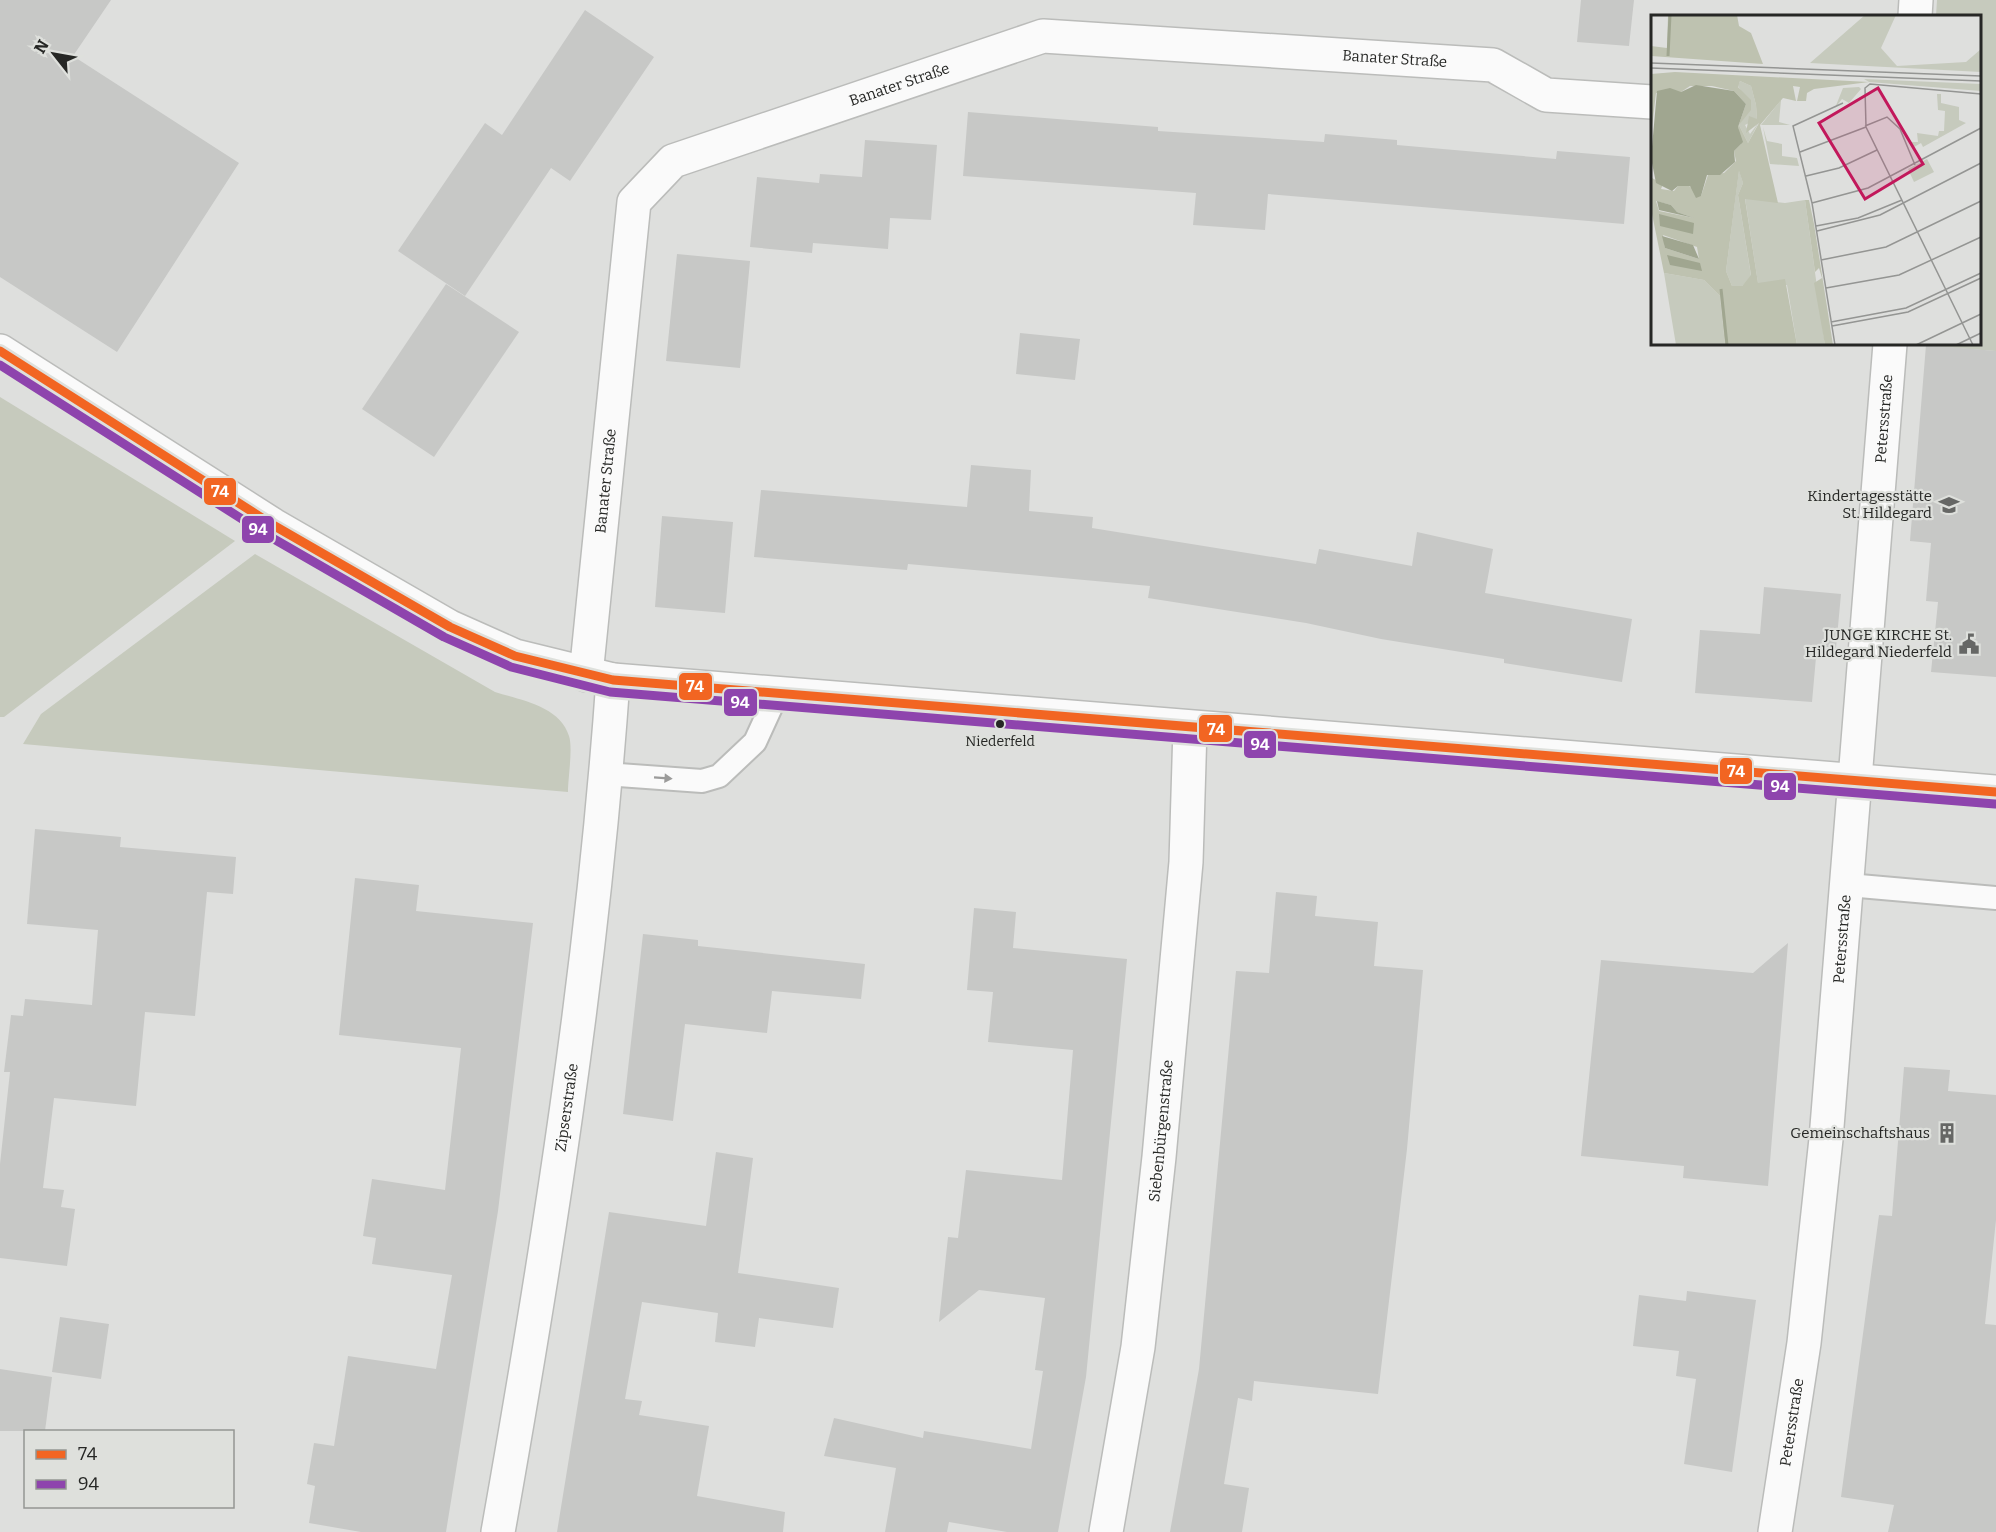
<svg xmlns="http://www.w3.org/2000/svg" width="1996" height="1532" font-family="Bitter,serif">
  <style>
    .green { fill: #c6cabd }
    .building { fill: #c7c8c6 }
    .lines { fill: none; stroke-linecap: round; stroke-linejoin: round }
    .service-casing { stroke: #bbbcba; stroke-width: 26 }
    .minor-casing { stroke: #bbbcba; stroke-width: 36 }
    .service { stroke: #fafafa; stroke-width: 22 }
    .minor { stroke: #fafafa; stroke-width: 33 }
    .bus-1-casing { stroke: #dee0dc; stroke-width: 14 }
    .bus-2-casing { stroke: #dee0dc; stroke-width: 14 }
    .bus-1 { stroke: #f26522; stroke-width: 9 }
    .bus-2 { stroke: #8e44ad; stroke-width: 9 }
    .oneway { fill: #9b9b9a }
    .bus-dot { fill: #262725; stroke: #dee0dc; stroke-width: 2 }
    .labels { text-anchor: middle; stroke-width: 4.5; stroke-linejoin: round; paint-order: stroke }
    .bus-label { font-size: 14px; fill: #262725; stroke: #dee0dc }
    .street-label { font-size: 15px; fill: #262725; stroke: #dee0dc }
    .poi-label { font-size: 15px; fill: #262725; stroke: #dee0dc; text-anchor: end }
    .inset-river { fill: none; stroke: #a0a690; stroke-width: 3 }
    .inset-road { fill: none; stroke: #949593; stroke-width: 1.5 }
    .view { fill: #c2185b; fill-opacity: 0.15; stroke: #c2185b; stroke-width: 3 }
    .inset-edge { fill: none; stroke: #262725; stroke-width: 3 }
    .line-badge { stroke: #dee0dc; stroke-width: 2 }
    .badge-label { font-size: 16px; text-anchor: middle; font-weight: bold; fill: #fff }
  </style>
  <rect width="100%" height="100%" fill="#dedfdd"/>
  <g class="green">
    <path d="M 1937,0 L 1996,0 L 1996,351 L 1914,345 L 1980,344 L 1980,16 L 1936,16 Z"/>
    <path d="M 0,397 L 235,541 L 4,717 L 0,717 Z"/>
    <path d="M 255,554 L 495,692 C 520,700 560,706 569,736 C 573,748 568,778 568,792 L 23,744 L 41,714 Z"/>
  </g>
  <g class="building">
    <path d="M 0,0 L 111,0 L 73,56 L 239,163 L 117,352 L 0,277 Z"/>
    <path d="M 1581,0 L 1634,0 L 1629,46 L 1577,42 Z"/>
    <path d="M 585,10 L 654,57 L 570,181 L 551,168 L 465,296 L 398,251 L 485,123 L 502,135 Z"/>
    <path d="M 968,112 L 1158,127 L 1158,131 L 1324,142 L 1325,134 L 1397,140 L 1397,145 L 1556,159 L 1557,151 L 1630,157 L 1624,224 L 1268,194 L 1265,230 L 1193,225 L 1196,193 L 963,176 Z"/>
    <path d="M 865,140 L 937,145 L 931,220 L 890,218 L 888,249 L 813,243 L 812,253 L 750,247 L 757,177 L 819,183 L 820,174 L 862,177 Z"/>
    <path d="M 677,254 L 750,261 L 740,368 L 666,361 Z"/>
    <path d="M 446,284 L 519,332 L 434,457 L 362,409 Z"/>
    <path d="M 1020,333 L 1080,339 L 1075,380 L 1016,374 Z"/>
    <path d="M 1926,345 L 1996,351 L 1996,677 L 1931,672 L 1938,602 L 1926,601 L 1931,543 L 1910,541 Z"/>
    <path d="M 971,465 L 1031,470 L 1029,511 L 1093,517 L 1092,528 L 1316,564 L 1319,549 L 1412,566 L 1417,532 L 1493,549 L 1485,593 L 1632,619 L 1622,682 L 1504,663 L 1504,659 L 1381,639 L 1306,623 L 1148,598 L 1150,586 L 908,564 L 907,570 L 754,557 L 761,490 L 967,507 Z"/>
    <path d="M 662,516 L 733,522 L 725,613 L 655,607 Z"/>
    <path d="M 1764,587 L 1841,594 L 1836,648 L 1817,646 L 1812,702 L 1695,693 L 1700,630 L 1760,634 Z"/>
    <path d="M 35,829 L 121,837 L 120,847 L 236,857 L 233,894 L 207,892 L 195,1016 L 145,1012 L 136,1106 L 54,1098 L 43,1188 L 64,1190 L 61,1207 L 75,1209 L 67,1266 L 0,1258 L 0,1164 L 10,1072 L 4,1072 L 11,1015 L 23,1016 L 25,999 L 92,1005 L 98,930 L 27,924 Z"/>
    <path d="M 355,878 L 419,885 L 416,911 L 533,923 L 498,1211 L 446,1532 L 361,1532 L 309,1523 L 315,1486 L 307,1484 L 314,1443 L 334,1446 L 348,1356 L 436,1369 L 452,1275 L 372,1264 L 376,1238 L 363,1236 L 372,1179 L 445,1190 L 461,1048 L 339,1035 Z"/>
    <path d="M 1276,892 L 1317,896 L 1315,916 L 1378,922 L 1374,966 L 1423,970 L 1407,1149 L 1378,1394 L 1254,1381 L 1252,1401 L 1238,1398 L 1224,1484 L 1249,1488 L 1242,1532 L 1170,1532 L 1199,1369 L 1236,971 L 1269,973 Z"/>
    <path d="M 974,908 L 1016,912 L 1013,948 L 1127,959 L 1086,1377 L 1058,1532 L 1007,1532 L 949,1522 L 947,1532 L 885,1532 L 896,1468 L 824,1456 L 834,1418 L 923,1438 L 924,1431 L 1031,1449 L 1043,1371 L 1035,1370 L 1045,1298 L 979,1290 L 939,1322 L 948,1237 L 958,1238 L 966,1170 L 1062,1180 L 1073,1050 L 988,1042 L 993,992 L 967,990 Z"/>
    <path d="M 643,934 L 698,940 L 698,946 L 865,964 L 861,999 L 772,991 L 767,1033 L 685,1024 L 673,1121 L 623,1114 Z"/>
    <path d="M 1788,943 L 1768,1186 L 1683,1178 L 1684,1166 L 1581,1156 L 1601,960 L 1753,973 Z"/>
    <path d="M 1904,1067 L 1950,1070 L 1948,1091 L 1996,1095 L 1996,1220 L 1985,1324 L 1996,1325 L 1996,1532 L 1888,1532 L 1894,1505 L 1841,1497 L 1879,1215 L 1892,1216 Z"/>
    <path d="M 716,1152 L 753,1158 L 738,1273 L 839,1288 L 833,1328 L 759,1318 L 755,1347 L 715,1342 L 718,1313 L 642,1302 L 625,1399 L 642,1401 L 639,1415 L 709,1426 L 697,1496 L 785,1512 L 783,1532 L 557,1532 L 609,1212 L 706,1226 Z"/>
    <path d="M 1687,1291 L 1756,1300 L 1732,1472 L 1684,1464 L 1696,1379 L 1676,1376 L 1679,1351 L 1633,1346 L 1639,1295 L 1686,1301 Z"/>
    <path d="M 60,1317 L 109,1324 L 101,1379 L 52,1372 Z"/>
    <path d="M 0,1369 L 52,1377 L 45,1431 L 0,1431 Z"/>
  </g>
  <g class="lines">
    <g class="service-casing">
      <g id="service">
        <path d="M 605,774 L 702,781 L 719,776 L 755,742 L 777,694"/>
        <path d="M 1848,885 L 1996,898"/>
      </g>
    </g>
    <g class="minor-casing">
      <g id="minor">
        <path d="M 1915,16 L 1916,0"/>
        <path d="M 0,351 L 273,525 L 450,627 L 515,656 L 613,680 L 1996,792"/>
        <path id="s1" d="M 586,675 L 634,202 L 673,161 L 1043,36 L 1493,65 L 1546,95 L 1652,102"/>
        <path id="s2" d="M 498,1532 C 548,1250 593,966 613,680"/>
        <path id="s3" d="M 1106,1532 L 1138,1347 L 1159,1157 L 1186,862 L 1190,728"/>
        <path id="s4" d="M 1775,1532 L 1804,1343 L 1826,1139 L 1890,344"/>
      </g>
    </g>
    <use href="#service" class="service"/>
    <use href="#minor" class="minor"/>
    <g class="bus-1-casing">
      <path id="bus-1" d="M 0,351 L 273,525 L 450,627 L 515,656 L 613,680 L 1996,792"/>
    </g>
    <g class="bus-2-casing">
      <path id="bus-2" d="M 0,365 L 267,535 L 444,637 L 511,667 L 610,692 L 1995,804"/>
    </g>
    <use href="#bus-1" class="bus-1"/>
    <use href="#bus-2" class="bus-2"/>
  </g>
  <defs><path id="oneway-solid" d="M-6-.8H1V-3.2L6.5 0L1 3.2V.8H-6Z" transform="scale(1.5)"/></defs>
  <use class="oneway" href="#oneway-solid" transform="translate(663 778) rotate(4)"/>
  <defs>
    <g id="school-bare" transform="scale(1.62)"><path d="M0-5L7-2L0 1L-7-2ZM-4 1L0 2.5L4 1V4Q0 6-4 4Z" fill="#666765" stroke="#dee0dc" stroke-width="2.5" paint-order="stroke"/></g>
    <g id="civic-bare" transform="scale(1.62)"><path d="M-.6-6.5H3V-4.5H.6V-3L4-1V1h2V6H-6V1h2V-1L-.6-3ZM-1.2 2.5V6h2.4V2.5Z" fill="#666765" stroke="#dee0dc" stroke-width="2.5" paint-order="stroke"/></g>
    <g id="building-bare" transform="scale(1.62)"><path d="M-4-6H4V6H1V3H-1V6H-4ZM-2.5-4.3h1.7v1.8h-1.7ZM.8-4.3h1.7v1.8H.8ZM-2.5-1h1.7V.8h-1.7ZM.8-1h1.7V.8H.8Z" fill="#666765" stroke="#dee0dc" stroke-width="2.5" paint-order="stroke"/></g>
  </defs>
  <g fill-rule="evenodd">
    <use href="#school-bare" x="1949" y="505"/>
    <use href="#civic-bare" x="1969" y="644"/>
    <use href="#building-bare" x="1947" y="1133"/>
  </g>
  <circle class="bus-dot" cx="1000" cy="724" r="5"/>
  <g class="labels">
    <g class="bus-label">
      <text x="1000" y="746">Niederfeld</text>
    </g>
    <g class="street-label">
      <text dy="5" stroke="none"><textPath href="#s1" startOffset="1275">Banater Straße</textPath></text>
      <text dy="5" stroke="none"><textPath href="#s1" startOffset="771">Banater Straße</textPath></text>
      <text dy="5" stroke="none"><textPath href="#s4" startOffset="1119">Petersstraße</textPath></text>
      <text dy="5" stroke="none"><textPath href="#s1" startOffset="195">Banater Straße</textPath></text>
      <text dy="5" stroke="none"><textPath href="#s4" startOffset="597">Petersstraße</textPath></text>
      <text dy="5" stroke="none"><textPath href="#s2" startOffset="430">Zipserstraße</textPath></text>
      <text dy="5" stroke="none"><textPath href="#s3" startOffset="405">Siebenbürgenstraße</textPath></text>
      <text dy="5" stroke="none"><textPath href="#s4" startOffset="111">Petersstraße</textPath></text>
    </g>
    <g class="poi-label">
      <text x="1932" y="501">Kindertagesstätte<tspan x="1932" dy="17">St. Hildegard</tspan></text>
      <text x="1952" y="640">JUNGE KIRCHE St.<tspan x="1952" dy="17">Hildegard Niederfeld</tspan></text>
      <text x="1930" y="1138">Gemeinschaftshaus</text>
    </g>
  </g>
  <g transform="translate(1651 15)">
    <rect width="330" height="330" fill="#dedfdd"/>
    <path d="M 214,0 L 245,0 L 230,33 L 246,51 L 315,47 L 330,34 L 330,57 L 159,48 ZM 213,64 L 330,69 L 330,76 L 218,67 ZM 89,66 L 100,71 L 105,90 L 106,104 L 94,110 L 99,119 L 108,107 L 97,128 L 88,110 L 100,92 L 87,71 ZM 208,72 L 210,74 L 198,88 L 191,84 L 184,93 L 192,73 ZM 286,79 L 290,79 L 290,88 L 308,92 L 308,105 L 315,108 L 272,132 L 270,128 L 263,132 L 260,127 L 267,127 L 266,118 L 287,121 L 288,116 L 293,116 L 294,96 L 287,95 ZM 130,85 L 128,107 L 139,110 L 110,110 ZM 112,112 L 116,126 L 131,129 L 131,141 L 146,143 L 148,151 L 119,149 ZM 276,144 L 283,157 L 263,167 L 257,154 ZM 88,155 L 92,168 L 87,180 L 100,261 L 91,271 L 81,271 L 75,256 ZM 94,183 L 134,188 L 154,185 L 174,330 L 146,330 L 136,270 L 107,268 ZM 13,258 L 53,265 L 69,281 L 74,330 L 25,330 Z" fill="#c6cabd"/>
    <path d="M 17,0 L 86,0 L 88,11 L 100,18 L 112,49 L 0,41 L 0,31 L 16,33 ZM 24,57 L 218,67 L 163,74 L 156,78 L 155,86 L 146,86 L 149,72 L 142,71 L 145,86 L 132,83 L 109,110 L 127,188 L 94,184 L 107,268 L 134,264 L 146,330 L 74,330 L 69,281 L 53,265 L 13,258 L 0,194 L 0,143 L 1,163 L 12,169 L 10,174 L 23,176 L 27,171 L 37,170 L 50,181 L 57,160 L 73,158 L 85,146 L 83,136 L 90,129 L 87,112 L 95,89 L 83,76 L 61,71 L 39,71 L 30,77 L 5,78 L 0,120 L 0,59 ZM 89,66 L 100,71 L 105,90 L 106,104 L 98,101 L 95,118 L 108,108 L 97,128 L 88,110 L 100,95 L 100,85 L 87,72 ZM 88,156 L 92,168 L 87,180 L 100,260 L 91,271 L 81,271 L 75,256 ZM 5,186 L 20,190 L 26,197 L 43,203 L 8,196 ZM 12,220 L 46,232 L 48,244 L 14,233 ZM 154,185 L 158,185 L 163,209 L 182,330 L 174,330 L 163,268 L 171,263 L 168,253 L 164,257 Z" fill="#bec2b0" fill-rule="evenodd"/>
    <path d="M 45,70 L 83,76 L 95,89 L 87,112 L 92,127 L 83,136 L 84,147 L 69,160 L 56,160 L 50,181 L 45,183 L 39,171 L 27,171 L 21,176 L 5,168 L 0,143 L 6,76 L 19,73 L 30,77 ZM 6,186 L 20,190 L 26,197 L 43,203 L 8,195 ZM 8,199 L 43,208 L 42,219 L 9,211 ZM 11,221 L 42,230 L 48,244 L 14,233 ZM 16,240 L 49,248 L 51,256 L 19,250 Z" fill="#a0a690"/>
    <path class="inset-river" d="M 17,41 L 19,0M 70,274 L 76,330"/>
    <path class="inset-road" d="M 0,48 L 330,61M 0,53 L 330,66M 214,111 L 236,102 L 249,114 L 264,150M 149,137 L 215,112M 155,161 L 188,153 L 226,135M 161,188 L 217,173 L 330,113M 165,211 L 207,203 L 251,185M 166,216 L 229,200 L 330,148M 170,245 L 235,232 L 330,186M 175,273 L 248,260 L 330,222M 180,307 L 255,293 L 330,258M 181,311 L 257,297 L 330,263M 184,330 L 161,188 L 142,111 L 192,88M 265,330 L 330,299M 305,330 L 330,318M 322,330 L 215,112 L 214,73 L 219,69 L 330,79"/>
    <path class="view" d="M 227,73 L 272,149 L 214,184 L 168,108 Z"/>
    <rect width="330" height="330" class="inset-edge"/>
  </g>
  <g class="line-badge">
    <rect x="203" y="477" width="34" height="29" rx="6" fill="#f26522"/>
    <rect x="241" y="515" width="34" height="29" rx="6" fill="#8e44ad"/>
    <rect x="678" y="672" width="35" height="29" rx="6" fill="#f26522"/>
    <rect x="723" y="688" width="35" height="29" rx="6" fill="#8e44ad"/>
    <rect x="1198" y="714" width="35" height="29" rx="6" fill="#f26522"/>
    <rect x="1243" y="730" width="34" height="29" rx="6" fill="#8e44ad"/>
    <rect x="1719" y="757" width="34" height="28" rx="6" fill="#f26522"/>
    <rect x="1763" y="772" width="34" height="29" rx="6" fill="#8e44ad"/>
  </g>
  <g class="badge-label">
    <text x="220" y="497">74</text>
    <text x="258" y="535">94</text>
    <text x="695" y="692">74</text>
    <text x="740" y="708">94</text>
    <text x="1216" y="735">74</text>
    <text x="1260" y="750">94</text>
    <text x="1736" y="777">74</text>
    <text x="1780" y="792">94</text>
  </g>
  <rect x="24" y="1430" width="210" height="78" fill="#dee0dc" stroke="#949693" stroke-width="1.5"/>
  <rect x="36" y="1450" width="30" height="9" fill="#f26522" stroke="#949693" stroke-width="1.5"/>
  <text x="78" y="1460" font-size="18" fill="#262725">74</text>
  <rect x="36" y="1480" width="30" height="9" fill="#8e44ad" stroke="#949693" stroke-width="1.5"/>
  <text x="78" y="1490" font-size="18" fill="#262725">94</text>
  <g transform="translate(54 54) rotate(301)" stroke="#dee0dc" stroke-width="4.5" paint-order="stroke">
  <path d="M0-4.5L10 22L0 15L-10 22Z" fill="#262725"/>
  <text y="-9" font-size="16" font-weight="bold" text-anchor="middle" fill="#262725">N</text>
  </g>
</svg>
